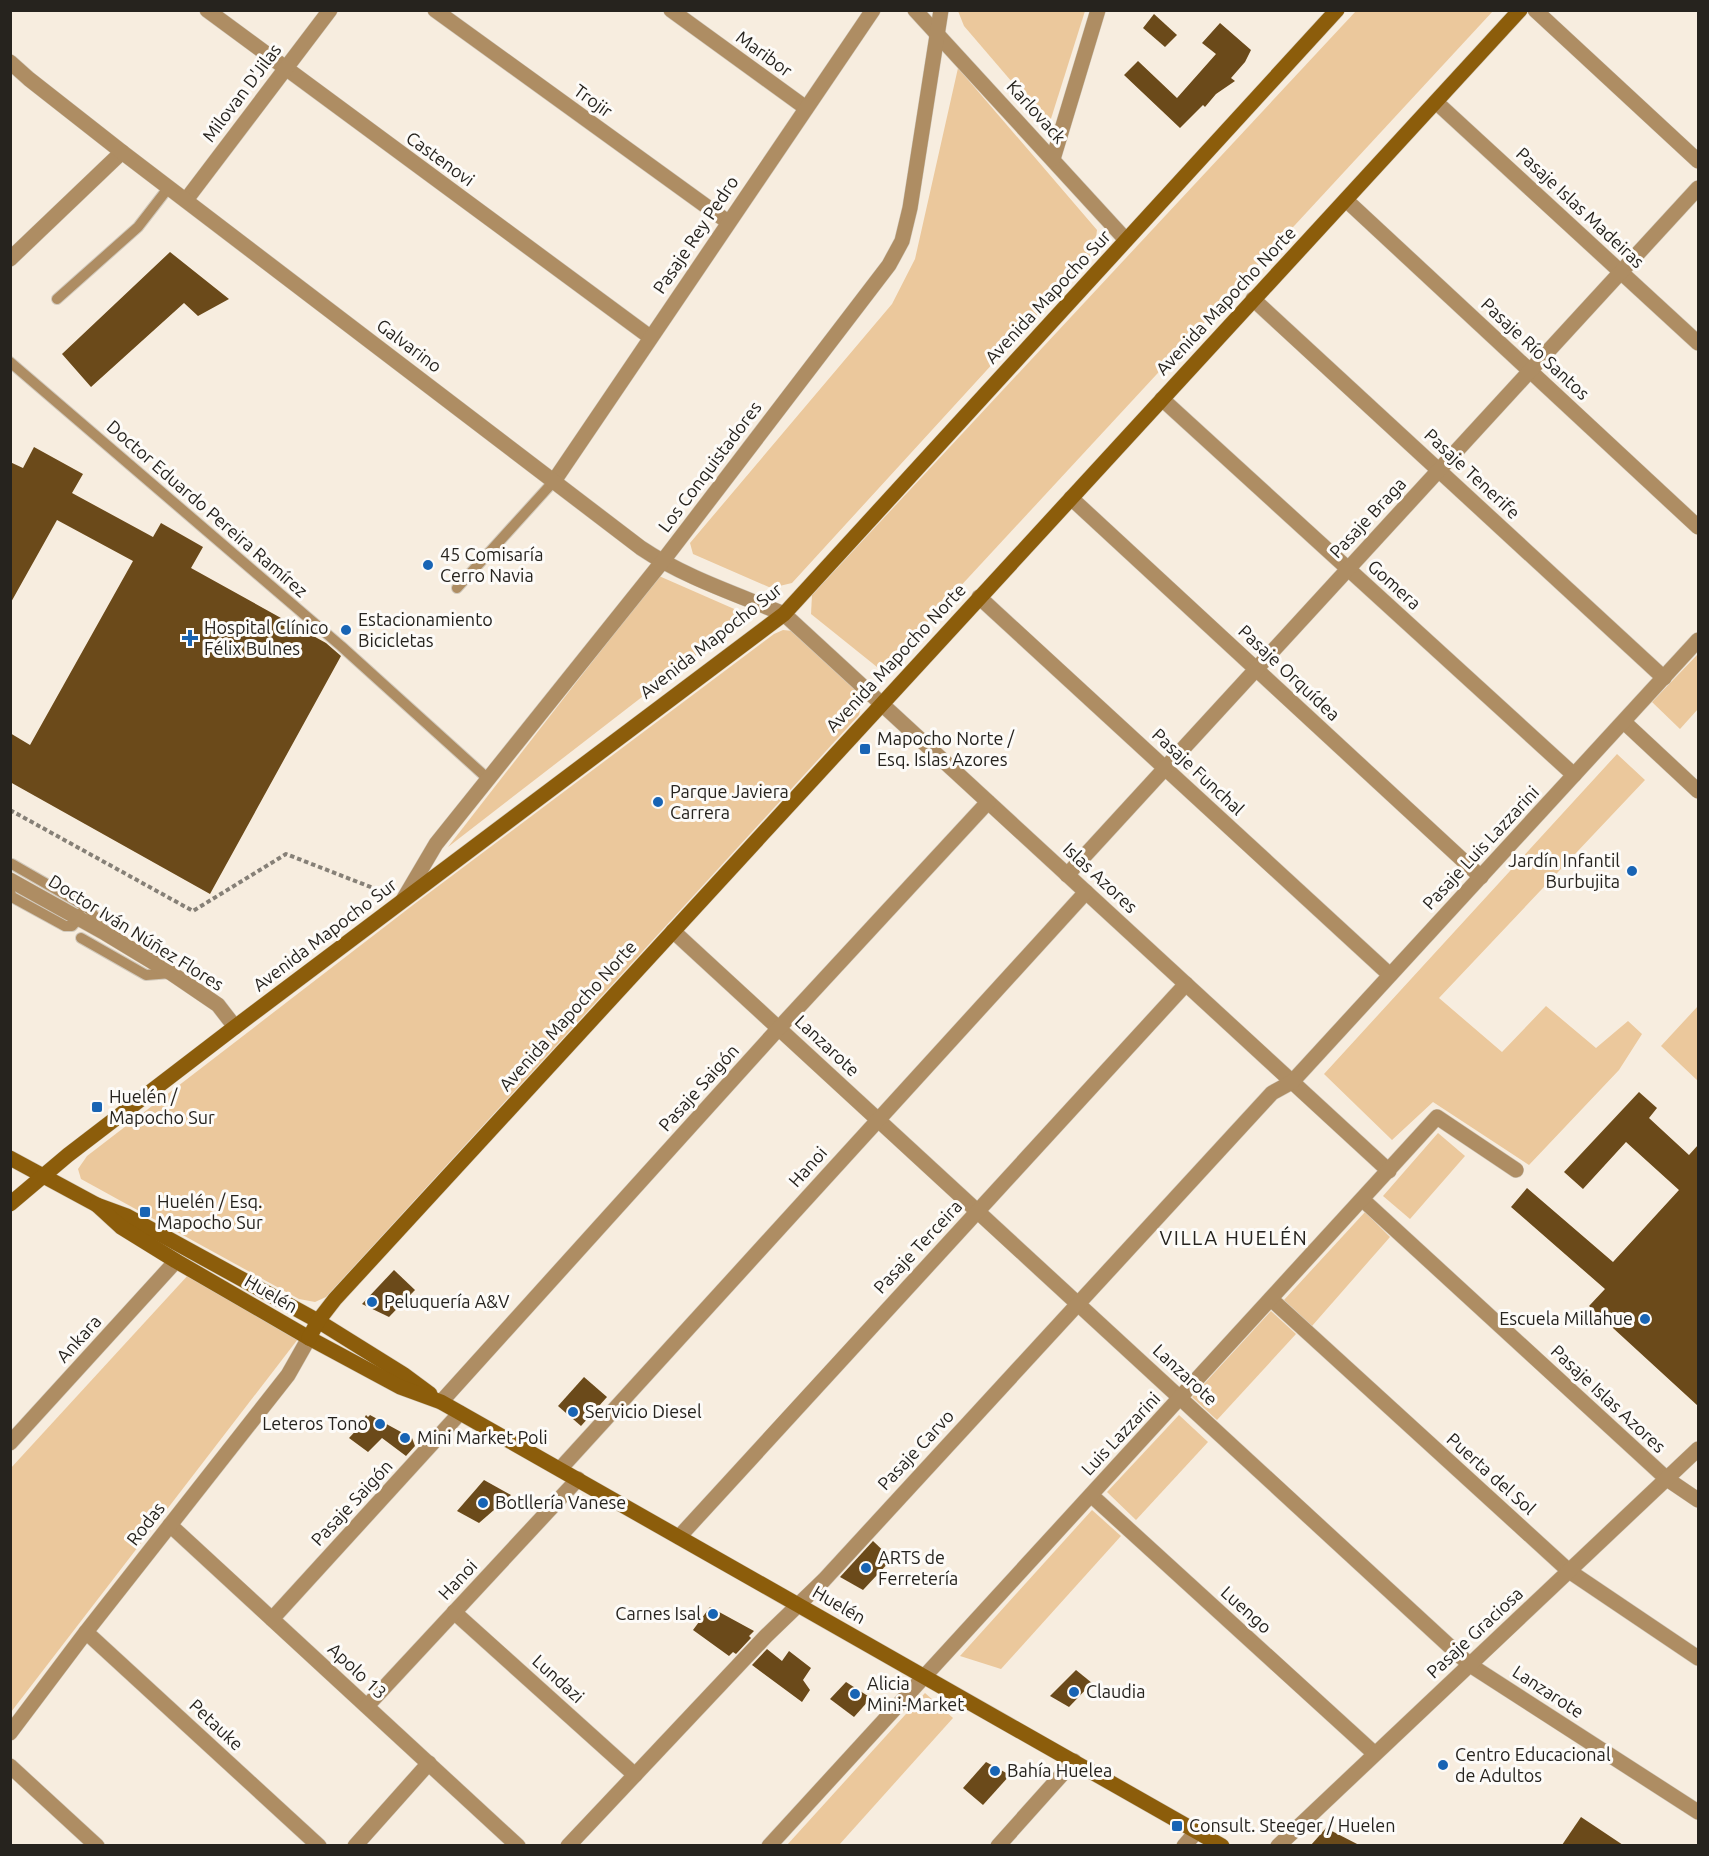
<svg xmlns="http://www.w3.org/2000/svg" width="1709" height="1856" font-family="Ubuntu,sans-serif">
  <style>
    .green { fill: #ebc89c }
    .building { fill: #6b4a1a }
    .lines { fill: none; stroke-linecap: round; stroke-linejoin: round }
    .service-casing { stroke: #d1c9bc; stroke-width: 12 }
    .minor-casing { stroke: #d1c9bc; stroke-width: 16 }
    .tertiary-casing { stroke: #d1c9bc; stroke-width: 16 }
    .secondary-casing { stroke: #d1c9bc; stroke-width: 16 }
    .path { stroke: #868077; stroke-width: 4; stroke-dasharray: 4.5 3; stroke-linecap: butt }
    .service { stroke: #ae8d63; stroke-width: 10 }
    .minor { stroke: #ae8d63; stroke-width: 15 }
    .tertiary { stroke: #ae8d63; stroke-width: 15 }
    .secondary { stroke: #8c5d0b; stroke-width: 15 }
    .poi-dot { fill: #1864b4; stroke: #fdfbf8; stroke-width: 2 }
    .labels { text-anchor: middle; stroke-width: 6; stroke-linejoin: round; paint-order: stroke }
    .street-label { font-size: 18px; fill: #26231e; stroke: #fdfbf8 }
    .poi-label { font-size: 18px; fill: #26231e; stroke: #fdfbf8; text-anchor: start }
    .neighbourhood-label { font-size: 20px; letter-spacing: 1.5px; fill: #26231e; stroke: #fdfbf8 }
  </style>
  <rect width="100%" height="100%" fill="#f7eddf"/>
  <g class="green">
    <path d="M 958,11 L 1085,11 L 1049,125 L 964,26 Z"/>
    <path d="M 1356,11 L 1493,11 L 882,671 L 811,614 L 812,595 Z"/>
    <path d="M 958,68 L 1097,230 L 1094,253 L 792,583 L 771,588 L 693,554 L 690,543 L 892,304 L 915,259 Z"/>
    <path d="M 659,576 L 748,615 L 448,847 Z"/>
    <path d="M 783,630 L 793,631 L 858,691 L 862,702 L 859,715 L 326,1297 L 315,1302 L 299,1299 L 81,1179 L 78,1169 L 87,1156 L 413,905 L 774,634 Z"/>
    <path d="M 1698,654 L 1698,709 L 1680,729 L 1652,702 Z"/>
    <path d="M 1617,754 L 1645,780 L 1439,998 L 1502,1052 L 1546,1006 L 1596,1048 L 1628,1021 L 1642,1034 L 1619,1070 L 1529,1165 L 1433,1102 L 1392,1140 L 1324,1074 Z"/>
    <path d="M 1698,1006 L 1698,1081 L 1661,1046 Z"/>
    <path d="M 1438,1133 L 1465,1156 L 1410,1219 L 1383,1196 Z"/>
    <path d="M 1365,1212 L 1390,1237 L 1312,1326 L 1284,1300 Z"/>
    <path d="M 190,1273 L 298,1339 L 11,1712 L 10,1469 Z"/>
    <path d="M 1271,1311 L 1296,1334 L 1217,1420 L 1192,1397 Z"/>
    <path d="M 1179,1415 L 1208,1442 L 1136,1520 L 1107,1492 Z"/>
    <path d="M 1092,1510 L 1121,1536 L 1001,1669 L 960,1656 Z"/>
    <path d="M 925,1693 L 953,1718 L 839,1845 L 787,1845 Z"/>
  </g>
  <g class="building">
    <path d="M 1154,14 L 1177,35 L 1165,47 L 1143,28 Z"/>
    <path d="M 1220,23 L 1251,50 L 1245,62 L 1231,78 L 1235,81 L 1216,94 L 1205,107 L 1203,105 L 1180,128 L 1124,75 L 1138,61 L 1177,98 L 1216,54 L 1202,43 Z"/>
    <path d="M 170,252 L 229,299 L 198,316 L 184,303 L 91,387 L 62,354 Z"/>
    <path d="M 34,447 L 83,474 L 72,493 L 153,537 L 161,523 L 203,547 L 191,568 L 326,643 L 341,656 L 210,894 L 10,782 L 10,733 L 30,745 L 133,561 L 57,520 L 10,604 L 10,462 L 23,468 Z"/>
    <path d="M 1639,1092 L 1657,1108 L 1649,1118 L 1689,1155 L 1698,1145 L 1698,1406 L 1589,1306 L 1605,1289 L 1511,1207 L 1527,1188 L 1613,1262 L 1679,1190 L 1626,1142 L 1583,1189 L 1564,1172 Z"/>
    <path d="M 394,1270 L 415,1290 L 389,1317 L 362,1304 Z"/>
    <path d="M 584,1377 L 607,1397 L 581,1426 L 558,1406 Z"/>
    <path d="M 366,1415 L 368,1417 L 370,1415 L 412,1438 L 415,1446 L 406,1456 L 382,1438 L 368,1452 L 349,1438 L 363,1423 L 362,1422 Z"/>
    <path d="M 484,1480 L 511,1495 L 479,1523 L 457,1511 Z"/>
    <path d="M 873,1541 L 892,1559 L 863,1590 L 840,1577 Z"/>
    <path d="M 710,1607 L 754,1631 L 749,1636 L 751,1638 L 736,1654 L 733,1652 L 729,1656 L 693,1630 Z"/>
    <path d="M 767,1649 L 782,1661 L 789,1651 L 811,1668 L 803,1680 L 810,1690 L 802,1702 L 752,1665 Z"/>
    <path d="M 1076,1670 L 1092,1683 L 1069,1707 L 1050,1696 Z"/>
    <path d="M 846,1682 L 871,1698 L 854,1717 L 830,1699 Z"/>
    <path d="M 986,1762 L 1010,1775 L 983,1805 L 963,1788 Z"/>
    <path d="M 1581,1817 L 1623,1845 L 1562,1845 Z"/>
    <path d="M 1326,1828 L 1359,1845 L 1311,1845 Z"/>
  </g>
  <g class="lines">
    <g class="service-casing">
      <g id="service">
        <path d="M 57,299 L 138,227 L 169,187"/>
        <path d="M 10,362 L 341,646 L 487,778"/>
        <path d="M 457,588 L 554,481"/>
        <path d="M 12,864 L 78,902 L 90,910 L 104,930"/>
        <path d="M 10,892 L 12,897 L 65,926 L 72,926 L 79,918 L 79,914"/>
        <path d="M 81,938 L 146,975 L 171,973"/>
      </g>
    </g>
    <g class="minor-casing">
      <g id="minor">
        <path d="M 207,10 L 650,337"/>
        <path d="M 435,10 L 728,222"/>
        <path d="M 671,10 L 806,108"/>
        <path d="M 915,10 L 1126,240"/>
        <path d="M 1535,10 L 1698,161"/>
        <path d="M 1436,102 L 1698,343"/>
        <path d="M 1053,159 L 1098,10"/>
        <path d="M 186,200 L 330,10"/>
        <path d="M 1346,200 L 1698,527"/>
        <path d="M 10,259 L 122,152"/>
        <path d="M 1253,299 L 1664,678"/>
        <path d="M 1162,399 L 1574,775"/>
        <path d="M 554,481 L 873,10"/>
        <path d="M 1071,498 L 1481,877"/>
        <path d="M 979,597 L 1390,975"/>
        <path d="M 784,614 L 1389,1171"/>
        <path d="M 1624,722 L 1698,791"/>
        <path d="M 1067,875 L 1698,188"/>
        <path d="M 10,880 L 105,933 L 171,973 L 218,1005 L 235,1027"/>
        <path d="M 673,931 L 1470,1665 L 1698,1812"/>
        <path d="M 1363,1200 L 1667,1479 L 1698,1500"/>
        <path d="M 1271,1299 L 1569,1571 L 1698,1658"/>
        <path d="M 441,1402 L 779,1028 L 988,802"/>
        <path d="M 10,1443 L 176,1261"/>
        <path d="M 560,1469 L 1086,892"/>
        <path d="M 1091,1495 L 1375,1754"/>
        <path d="M 170,1525 L 518,1846"/>
        <path d="M 679,1537 L 1186,984"/>
        <path d="M 454,1612 L 635,1775"/>
        <path d="M 272,1619 L 460,1413"/>
        <path d="M 86,1632 L 319,1846"/>
        <path d="M 367,1706 L 578,1479"/>
        <path d="M 10,1733 L 86,1632 L 288,1375 L 309,1338"/>
        <path d="M 10,1766 L 97,1846"/>
        <path d="M 355,1846 L 429,1763"/>
        <path d="M 568,1846 L 766,1636 L 824,1580 L 1272,1093 L 1292,1082 L 1698,640"/>
        <path d="M 769,1846 L 1437,1117 L 1516,1170"/>
        <path d="M 998,1846 L 1074,1761"/>
        <path d="M 1184,1846 L 1197,1831"/>
        <path d="M 1278,1846 L 1698,1449"/>
      </g>
    </g>
    <g class="tertiary-casing">
      <g id="tertiary">
        <path d="M 10,62 L 29,79 L 122,152 L 641,548 C 684,577 736,594 784,614"/>
        <path d="M 403,900 L 436,844 L 662,562 L 889,265 L 902,241 L 910,208 L 941,10"/>
      </g>
    </g>
    <g class="secondary-casing">
      <g id="secondary">
        <path d="M 10,1158 L 97,1205 L 127,1216 L 318,1321 L 403,1374 L 430,1394"/>
        <path d="M 10,1204 L 68,1155 L 235,1027 L 784,614 L 1337,10"/>
        <path d="M 97,1205 L 121,1227 L 176,1261 L 309,1338 L 400,1387 L 441,1402 L 1222,1846"/>
        <path d="M 309,1338 L 318,1321 L 335,1299 L 1520,10"/>
      </g>
    </g>
    <path class="path" d="M 10,810 L 193,911 L 286,854 L 386,893"/>
    <use href="#service" class="service"/>
    <use href="#minor" class="minor"/>
    <use href="#tertiary" class="tertiary"/>
    <use href="#secondary" class="secondary"/>
  </g>
  <g class="poi-dot">
    <circle cx="428" cy="565" r="6"/>
    <circle cx="346" cy="630" r="6"/>
    <path d="M187 629h6v6h6v6h-6v6h-6v-6h-6v-6h6z"/>
    <rect x="859" y="743" width="12" height="12" rx="3"/>
    <circle cx="658" cy="802" r="6"/>
    <circle cx="1632" cy="871" r="6"/>
    <rect x="91" y="1101" width="12" height="12" rx="3"/>
    <rect x="139" y="1206" width="12" height="12" rx="3"/>
    <circle cx="372" cy="1302" r="6"/>
    <circle cx="1645" cy="1319" r="6"/>
    <circle cx="573" cy="1412" r="6"/>
    <circle cx="380" cy="1424" r="6"/>
    <circle cx="405" cy="1438" r="6"/>
    <circle cx="483" cy="1503" r="6"/>
    <circle cx="866" cy="1568" r="6"/>
    <circle cx="713" cy="1614" r="6"/>
    <circle cx="1074" cy="1692" r="6"/>
    <circle cx="855" cy="1694" r="6"/>
    <circle cx="1443" cy="1765" r="6"/>
    <circle cx="995" cy="1771" r="6"/>
    <rect x="1171" y="1820" width="12" height="12" rx="3"/>
  </g>
  <g class="labels">
    <g class="street-label">
      <text transform="translate(764 54) rotate(36)" y="6">Maribor</text>
      <text transform="translate(242 93) rotate(-53)" y="6">Milovan D'Jilas</text>
      <text transform="translate(593 101) rotate(36)" y="6">Trojir</text>
      <text transform="translate(1036 112) rotate(48)" y="6">Karlovack</text>
      <text transform="translate(440 159) rotate(36)" y="6">Castenovi</text>
      <text transform="translate(1580 208) rotate(43)" y="6">Pasaje Islas Madeiras</text>
      <text transform="translate(696 235) rotate(-56)" y="6">Pasaje Rey Pedro</text>
      <text transform="translate(1048 297) rotate(-47)" y="6">Avenida Mapocho Sur</text>
      <text transform="translate(1226 301) rotate(-47)" y="6">Avenida Mapocho Norte</text>
      <text transform="translate(409 346) rotate(37)" y="6">Galvarino</text>
      <text transform="translate(1535 349) rotate(43)" y="6">Pasaje Río Santos</text>
      <text transform="translate(710 467) rotate(-53)" y="6">Los Conquistadores</text>
      <text transform="translate(1472 474) rotate(43)" y="6">Pasaje Tenerife</text>
      <text transform="translate(207 509) rotate(41)" y="6">Doctor Eduardo Pereira Ramírez</text>
      <text transform="translate(1368 518) rotate(-47)" y="6">Pasaje Braga</text>
      <text transform="translate(1394 585) rotate(42)" y="6">Gomera</text>
      <text transform="translate(711 641) rotate(-38)" y="6">Avenida Mapocho Sur</text>
      <text transform="translate(896 658) rotate(-47)" y="6">Avenida Mapocho Norte</text>
      <text transform="translate(1289 673) rotate(43)" y="6">Pasaje Orquídea</text>
      <text transform="translate(1198 772) rotate(43)" y="6">Pasaje Funchal</text>
      <text transform="translate(1481 848) rotate(-47)" y="6">Pasaje Luis Lazzarini</text>
      <text transform="translate(1100 878) rotate(43)" y="6">Islas Azores</text>
      <text transform="translate(136 933) rotate(32)" y="6">Doctor Iván Núñez Flores</text>
      <text transform="translate(325 935) rotate(-37)" y="6">Avenida Mapocho Sur</text>
      <text transform="translate(568 1016) rotate(-48)" y="6">Avenida Mapocho Norte</text>
      <text transform="translate(827 1046) rotate(43)" y="6">Lanzarote</text>
      <text transform="translate(699 1088) rotate(-48)" y="6">Pasaje Saigón</text>
      <text transform="translate(808 1167) rotate(-48)" y="6">Hanoi</text>
      <text transform="translate(918 1247) rotate(-47)" y="6">Pasaje Terceira</text>
      <text transform="translate(271 1294) rotate(30)" y="6">Huelén</text>
      <text transform="translate(79 1339) rotate(-48)" y="6">Ankara</text>
      <text transform="translate(1185 1375) rotate(43)" y="6">Lanzarote</text>
      <text transform="translate(1608 1399) rotate(43)" y="6">Pasaje Islas Azores</text>
      <text transform="translate(1121 1434) rotate(-47)" y="6">Luis Lazzarini</text>
      <text transform="translate(916 1450) rotate(-47)" y="6">Pasaje Carvo</text>
      <text transform="translate(1491 1474) rotate(42)" y="6">Puerta del Sol</text>
      <text transform="translate(352 1503) rotate(-47)" y="6">Pasaje Saigón</text>
      <text transform="translate(146 1524) rotate(-52)" y="6">Rodas</text>
      <text transform="translate(458 1580) rotate(-47)" y="6">Hanoi</text>
      <text transform="translate(839 1605) rotate(30)" y="6">Huelén</text>
      <text transform="translate(1246 1610) rotate(42)" y="6">Luengo</text>
      <text transform="translate(1475 1633) rotate(-43)" y="6">Pasaje Graciosa</text>
      <text transform="translate(357 1671) rotate(43)" y="6">Apolo 13</text>
      <text transform="translate(558 1679) rotate(42)" y="6">Lundazi</text>
      <text transform="translate(1548 1692) rotate(33)" y="6">Lanzarote</text>
      <text transform="translate(216 1725) rotate(43)" y="6">Petauke</text>
    </g>
    <g class="poi-label">
      <text x="440" y="561">45 Comisaría<tspan x="440" dy="21">Cerro Navia</tspan></text>
      <text x="358" y="626">Estacionamiento<tspan x="358" dy="21">Bicicletas</tspan></text>
      <text x="204" y="634">Hospital Clínico<tspan x="204" dy="21">Félix Bulnes</tspan></text>
      <text x="877" y="745">Mapocho Norte /<tspan x="877" dy="21">Esq. Islas Azores</tspan></text>
      <text x="670" y="798">Parque Javiera<tspan x="670" dy="21">Carrera</tspan></text>
      <text x="1620" y="867" text-anchor="end">Jardín Infantil<tspan x="1620" dy="21">Burbujita</tspan></text>
      <text x="109" y="1103">Huelén /<tspan x="109" dy="21">Mapocho Sur</tspan></text>
      <text x="157" y="1208">Huelén / Esq.<tspan x="157" dy="21">Mapocho Sur</tspan></text>
      <text x="384" y="1308">Peluquería A&amp;V</text>
      <text x="1633" y="1325" text-anchor="end">Escuela Millahue</text>
      <text x="585" y="1418">Servicio Diesel</text>
      <text x="368" y="1430" text-anchor="end">Leteros Tono</text>
      <text x="417" y="1444">Mini Market Poli</text>
      <text x="495" y="1509">Botllería Vanese</text>
      <text x="878" y="1564">ARTS de<tspan x="878" dy="21">Ferretería</tspan></text>
      <text x="701" y="1620" text-anchor="end">Carnes Isal</text>
      <text x="867" y="1690">Alicia<tspan x="867" dy="21">Mini-Market</tspan></text>
      <text x="1086" y="1698">Claudia</text>
      <text x="1455" y="1761">Centro Educacional<tspan x="1455" dy="21">de Adultos</tspan></text>
      <text x="1007" y="1777">Bahía Huelea</text>
      <text x="1189" y="1832">Consult. Steeger / Huelen</text>
    </g>
    <g class="neighbourhood-label">
      <text x="1234" y="1245">VILLA HUELÉN</text>
    </g>
  </g>
  <rect width="1709" height="1856" fill="none" stroke="#26231e" stroke-width="24"/>
</svg>
